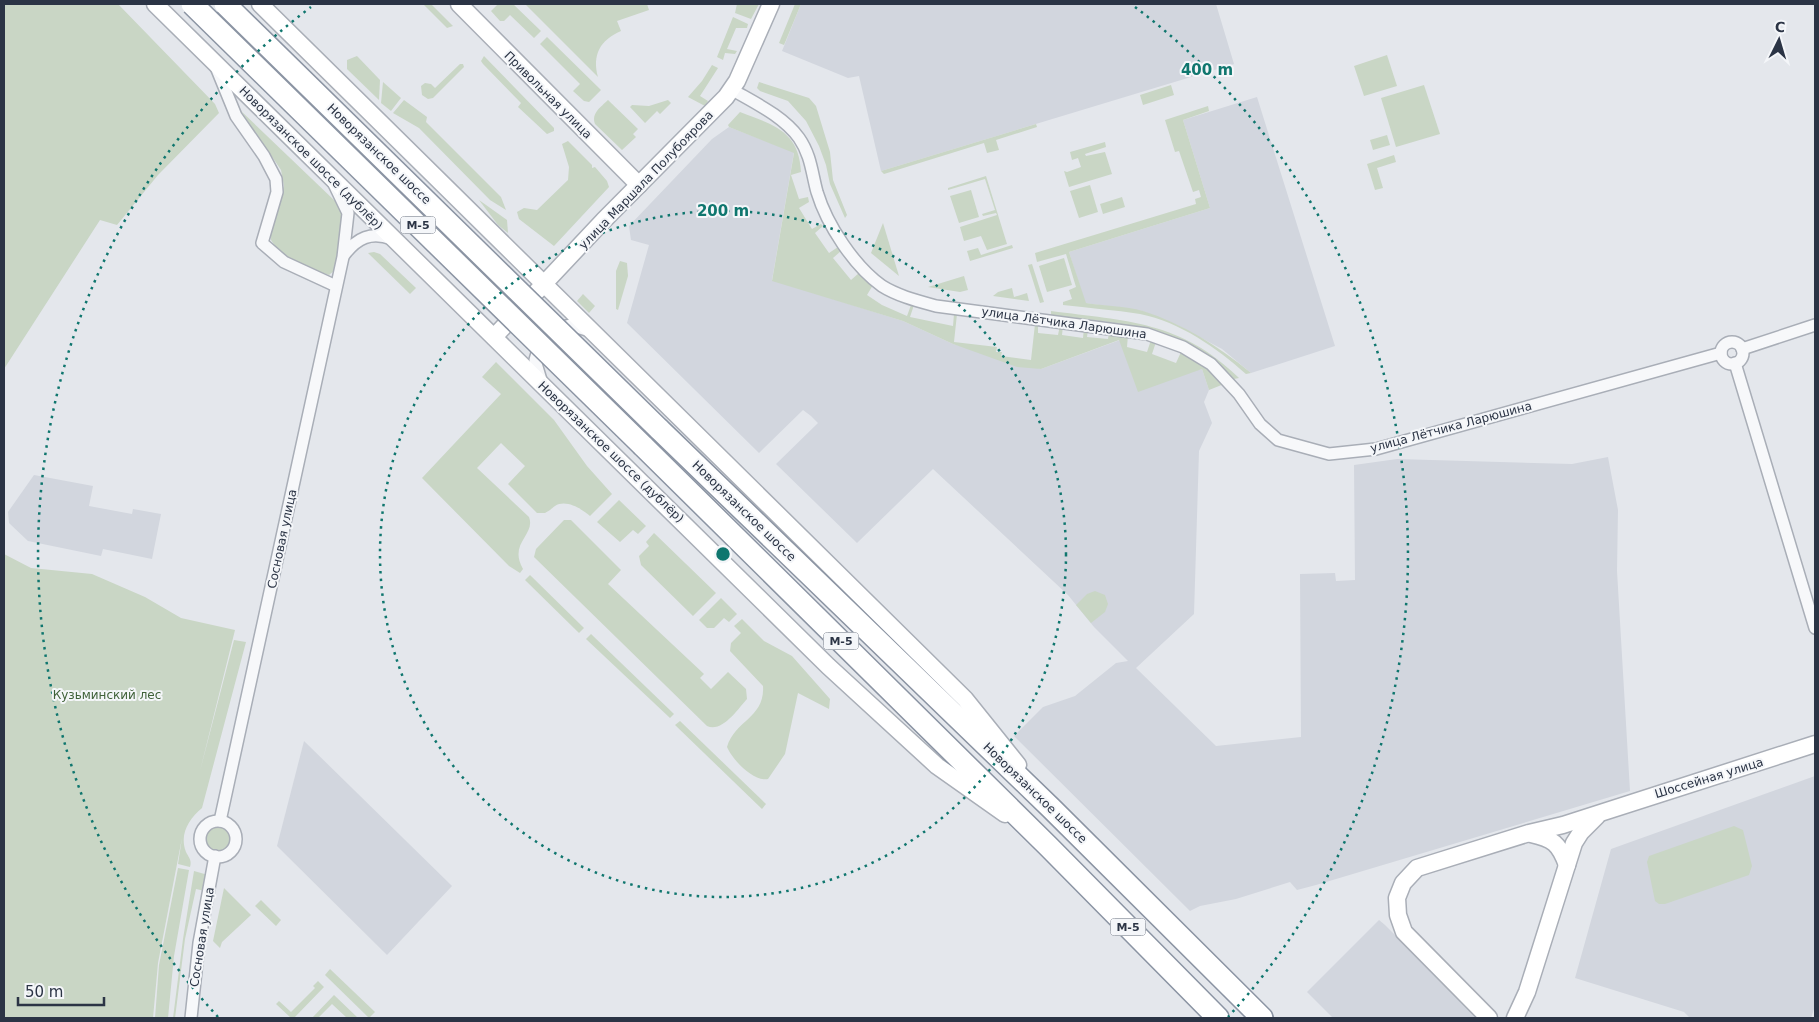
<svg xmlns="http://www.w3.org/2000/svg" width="1819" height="1022" font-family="'DejaVu Sans',sans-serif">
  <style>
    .built { fill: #d2d6de }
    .green { fill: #c9d6c5 }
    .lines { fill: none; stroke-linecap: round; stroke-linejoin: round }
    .street-casing { stroke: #a9aeb7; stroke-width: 14 }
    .secondary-casing { stroke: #a9aeb7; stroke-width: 19 }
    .highway-casing { stroke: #8b94a3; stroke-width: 24 }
    .street { stroke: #f7f8fa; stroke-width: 11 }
    .secondary { stroke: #fff; stroke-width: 16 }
    .highway { stroke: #fff; stroke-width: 21 }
    .highway-bridge-casing { stroke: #8b94a3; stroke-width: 24; stroke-linecap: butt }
    .highway-bridge { stroke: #fff; stroke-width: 21 }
    .ring { fill: none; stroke: #0f766e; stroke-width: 2.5; stroke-dasharray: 2.5 5 }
    .labels { text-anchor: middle; stroke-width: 4; stroke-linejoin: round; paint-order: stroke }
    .shield { fill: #f4f6f9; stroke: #676e7b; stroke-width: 1 }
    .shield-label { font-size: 11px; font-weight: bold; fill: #2b3445 }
    .street-label { font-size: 12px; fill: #2b3445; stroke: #f4f6f9 }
    .park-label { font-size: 12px; fill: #3f6138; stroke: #f4f6f9 }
    .centre { fill: #0f766e; stroke: #f4f6f9; stroke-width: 2.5 }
    .ring-label { font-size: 15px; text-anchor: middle; font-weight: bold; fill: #0f766e; stroke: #f4f6f9; stroke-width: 4; stroke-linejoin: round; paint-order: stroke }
  </style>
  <rect width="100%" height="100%" fill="#e4e7ec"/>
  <g class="built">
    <path d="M 801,4 L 1216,4 L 1234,64 L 881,171 L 859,76 L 848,78 L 782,51 Z"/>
    <path d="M 1257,97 L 1335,346 L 1251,373 L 1222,349 L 1177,325 L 1142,311 L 1085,303 L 1069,252 L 1210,208 L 1183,120 Z"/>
    <path d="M 729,127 L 794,152 L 772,280 L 903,321 L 953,344 L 1041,369 L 1120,340 L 1135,382 L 1202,369 L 1209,390 L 1204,402 L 1212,423 L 1199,451 L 1194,614 L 1136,668 L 1216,746 L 1301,737 L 1300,574 L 1335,573 L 1336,581 L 1355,580 L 1354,465 L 1397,459 L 1572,464 L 1608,457 L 1618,510 L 1617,571 L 1630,791 L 1316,885 L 1297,890 L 1290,882 L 1236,899 L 1200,906 L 1190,911 L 1014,736 L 1043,707 L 1075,696 L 1116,663 L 1128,661 L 1094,627 L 1068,595 L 933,469 L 857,543 L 776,464 L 818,423 L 811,416 L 803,410 L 759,453 L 627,323 L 649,245 L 631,240 L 629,226 L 712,139 Z"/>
    <path d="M 34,475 L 93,486 L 89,506 L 132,514 L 133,509 L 161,514 L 152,559 L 103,549 L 101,556 L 28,541 L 9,523 L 8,512 Z"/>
    <path d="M 304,741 L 452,886 L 387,955 L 277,846 Z"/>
    <path d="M 1815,776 L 1815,1006 L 1811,1018 L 1690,1018 L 1684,1012 L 1575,978 L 1611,849 Z"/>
    <path d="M 1379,920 L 1385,925 L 1478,1018 L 1333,1018 L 1307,992 Z"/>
  </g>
  <g class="green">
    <path d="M 4,4 L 118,4 L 215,104 L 219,113 L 158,175 L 117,225 L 100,220 L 4,369 Z"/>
    <path d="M 423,4 L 431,4 L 453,26 L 447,28 Z"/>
    <path d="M 498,4 L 513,4 L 541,31 L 534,38 L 510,15 L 504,21 L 500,21 L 491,11 Z"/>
    <path d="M 525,4 L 647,4 L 649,10 L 617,21 L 621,31 C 600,40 592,55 598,77 Z"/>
    <path d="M 737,4 L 759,4 L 751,19 L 735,13 Z"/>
    <path d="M 795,4 L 801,4 L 784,45 L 779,43 Z"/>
    <path d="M 733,17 L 748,24 L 747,28 L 736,28 L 727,49 L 737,51 L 735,54 L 725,53 L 723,60 L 717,57 Z"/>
    <path d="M 547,37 L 601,90 L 589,102 L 584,101 L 573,91 L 580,84 L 540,44 Z"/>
    <path d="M 1387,55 L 1397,86 L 1364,96 L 1354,66 Z"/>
    <path d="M 357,56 L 380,80 L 379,100 L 347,69 L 347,60 Z"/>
    <path d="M 484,56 L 554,128 L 554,131 L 547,134 L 518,107 L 521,103 L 483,64 L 481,61 Z"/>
    <path d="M 460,64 L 463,64 L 464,67 L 433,98 L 428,99 L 422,95 L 421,86 L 425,83 L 431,84 L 435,88 Z"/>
    <path d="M 712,65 L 718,68 L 700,96 L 708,101 L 705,106 L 688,97 L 702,81 Z"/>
    <path d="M 383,82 L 401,98 L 391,111 L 381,103 Z"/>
    <path d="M 759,82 L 809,98 L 816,106 L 830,152 L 833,180 L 847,215 L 845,218 L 830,184 L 826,165 L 819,146 L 806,121 L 788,101 L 760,91 L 757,88 Z"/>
    <path d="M 1171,85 L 1174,95 L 1143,105 L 1140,95 Z"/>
    <path d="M 1424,85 L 1440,134 L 1396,147 L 1381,98 Z"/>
    <path d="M 404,100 L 427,117 L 426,122 L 501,197 L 506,210 L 490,200 L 419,128 L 393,113 Z"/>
    <path d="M 608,100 L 638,129 L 633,134 L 636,137 L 622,150 L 595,124 C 591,113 601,107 608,100 Z"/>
    <path d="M 668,100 L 671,103 L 660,114 L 657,111 L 645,123 L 630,107 L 632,105 L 649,106 Z"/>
    <path d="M 1208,106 L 1209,111 L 1183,120 L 1210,208 L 1069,252 L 1086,303 C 1104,306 1125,306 1143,311 C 1184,324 1218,346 1251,373 L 1246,374 C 1217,348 1180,322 1140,314 C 1115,310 1088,308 1063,305 L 1063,302 L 1072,299 L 1069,290 L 1076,287 L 1066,254 L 1037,262 L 1035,253 L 1196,204 L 1195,199 L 1201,197 L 1199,190 L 1193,192 L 1179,151 L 1175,152 L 1165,120 Z"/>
    <path d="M 241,111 L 335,201 L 343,215 L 340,249 L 335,270 L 329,275 L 295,263 L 277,249 L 271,240 L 270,231 L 284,186 L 281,170 Z"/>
    <path d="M 740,112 C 774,125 799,131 801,172 L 791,175 L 799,199 L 808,197 L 809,202 L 799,208 L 812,229 L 821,224 L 823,226 L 815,233 L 829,253 L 838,247 L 841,251 L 833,258 L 851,280 L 859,273 L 873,285 L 867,295 L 882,305 L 907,316 L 911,305 L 914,305 L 910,317 L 953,326 L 954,314 L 957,314 L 954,342 L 997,347 L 996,352 L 1002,352 L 1001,356 L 1031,360 L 1035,324 L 1038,323 L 1038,333 L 1058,335 L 1060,325 L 1063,326 L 1062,335 L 1083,338 L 1084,328 L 1088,329 L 1087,337 L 1108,339 L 1109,331 L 1128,335 L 1127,347 L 1147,352 L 1151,340 L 1156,342 L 1152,354 L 1176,363 L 1181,352 L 1205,366 L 1224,384 L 1209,390 L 1202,369 L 1138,392 L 1119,340 L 1041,369 L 1017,367 L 953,344 L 903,321 L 772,281 L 794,153 L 729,127 L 728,125 Z"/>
    <path d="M 1036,124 L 1037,127 L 996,140 L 999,150 L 987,153 L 984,143 L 884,174 L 881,171 Z"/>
    <path d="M 1387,135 L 1390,145 L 1373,150 L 1370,140 Z"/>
    <path d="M 568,141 L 592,165 L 592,168 L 595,167 L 607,181 L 609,187 L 554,246 L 519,219 L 517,212 L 524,208 L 537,210 L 568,180 L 569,167 L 562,144 Z"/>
    <path d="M 1105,142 L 1106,147 L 1085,154 L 1086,156 L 1105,152 L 1112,174 L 1069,187 L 1064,171 L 1067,172 L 1081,167 L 1078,158 L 1072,160 L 1070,152 Z"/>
    <path d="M 1394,155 L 1396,162 L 1377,168 L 1383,188 L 1375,190 L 1367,164 Z"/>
    <path d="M 986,176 L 1007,244 L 987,250 L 981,236 L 964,241 L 960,227 L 997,215 L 996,213 L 983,216 L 982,214 L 995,210 L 985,179 L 948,190 L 948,188 Z"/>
    <path d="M 1090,185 L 1098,212 L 1079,218 L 1070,191 Z"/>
    <path d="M 971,190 L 979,217 L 959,223 L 950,196 Z"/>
    <path d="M 1122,197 L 1125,207 L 1103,214 L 1100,204 Z"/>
    <path d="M 479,200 L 507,220 L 508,233 L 498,225 Z"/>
    <path d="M 883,223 L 899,276 L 871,253 Z"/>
    <path d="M 1012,245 L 1013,248 L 970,261 L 967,251 L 978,248 L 981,255 Z"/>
    <path d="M 374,252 L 380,254 L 416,288 L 410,294 L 368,253 Z"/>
    <path d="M 1064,258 L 1072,285 L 1047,292 L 1039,266 Z"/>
    <path d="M 620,261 L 627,263 L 628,276 L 618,310 L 616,309 L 616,271 Z"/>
    <path d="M 1032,264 L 1044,302 L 1040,303 L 1028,265 Z"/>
    <path d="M 964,276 L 968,290 L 960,292 L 928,287 Z"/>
    <path d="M 1012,288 L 1014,297 L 1027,293 L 1029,301 L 993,296 L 998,292 Z"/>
    <path d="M 583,294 L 595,306 L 589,313 L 577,301 Z"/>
    <path d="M 1051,311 C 1127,321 1181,321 1239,378 L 1234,379 C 1188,326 1115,323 1051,315 Z"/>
    <path d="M 496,362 L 554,420 L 587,466 L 612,494 L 590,516 C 582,509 566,499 555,506 C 551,509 549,511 545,513 L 537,513 L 508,484 L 525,466 L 501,443 L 477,468 L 529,517 C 536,535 508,543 523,569 L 520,573 L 509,566 L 422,478 L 501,394 L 482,377 Z"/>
    <path d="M 619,500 L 646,526 L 638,534 L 633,530 L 620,542 L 597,522 Z"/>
    <path d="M 564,520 L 571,520 L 621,570 L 608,584 L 704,674 L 700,678 L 711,689 L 728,672 L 746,689 L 747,699 C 738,709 722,733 707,726 L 534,557 L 536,549 Z"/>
    <path d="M 654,533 L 716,593 L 693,616 L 641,565 L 639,556 L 649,546 L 646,542 Z"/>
    <path d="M 4,554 L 31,568 L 92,574 L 145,597 L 181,618 L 235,630 L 200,771 L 234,640 L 246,642 L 202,808 C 189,819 179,834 186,852 C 189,858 192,860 190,867 L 178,864 L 182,838 L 158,963 L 153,1018 L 4,1018 Z"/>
    <path d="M 530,575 L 584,628 L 579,633 L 525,580 Z"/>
    <path d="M 1095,591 L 1105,595 L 1108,604 L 1105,612 L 1091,623 L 1076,605 L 1087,594 Z"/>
    <path d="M 721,598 L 737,614 L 729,622 L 724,618 L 714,628 L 707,628 L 699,620 Z"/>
    <path d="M 742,619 L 764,641 L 792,656 L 830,699 L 829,709 L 798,693 L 785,754 L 768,779 C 753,782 732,759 727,747 C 735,720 765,718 763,686 L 730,651 L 731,643 L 741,633 L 734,626 Z"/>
    <path d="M 591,634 L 674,714 L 670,718 L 586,639 Z"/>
    <path d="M 680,721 L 766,804 L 762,809 L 675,725 Z"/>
    <path d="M 1734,826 L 1743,830 L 1752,866 L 1749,875 L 1665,904 L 1659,904 L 1655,901 L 1647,862 L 1649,856 Z"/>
    <circle cx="218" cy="839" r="12"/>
    <path d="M 178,868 L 189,870 L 174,956 L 168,1018 L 155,1018 L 159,965 Z"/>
    <path d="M 194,871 L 208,875 L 205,891 L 196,889 L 185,939 L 175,1018 L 173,1018 L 183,939 Z"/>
    <path d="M 224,888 L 251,915 L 222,942 L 220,948 L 213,941 Z"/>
    <path d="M 261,900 L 281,920 L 276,926 L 255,906 Z"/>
    <path d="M 330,969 L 375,1012 L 369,1018 L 325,975 Z"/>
    <path d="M 318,981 L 324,987 L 294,1018 L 291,1018 L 276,1004 L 279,1001 L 291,1012 L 315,988 L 313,986 Z"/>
    <path d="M 334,995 L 358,1018 L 347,1018 L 332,1004 L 318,1018 L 312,1018 Z"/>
  </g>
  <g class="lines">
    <g class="street-casing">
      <g id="street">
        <path d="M 216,67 L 236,116 L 264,156 L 276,179 L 277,192 L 262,243 L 284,262 L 336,286"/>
        <path d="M 731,89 C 755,103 783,116 799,138 C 811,155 812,174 817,192 C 827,225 854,266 882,286 C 898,296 918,301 936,306 L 1147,334 L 1183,347 L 1211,364 L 1239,394 L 1260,424 L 1278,440 L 1329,454 L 1376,449 L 1721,353"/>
        <path d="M 344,255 C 357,238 371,231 392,239"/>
        <path d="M 555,329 L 570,325 L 590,331"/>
        <circle cx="1732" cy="353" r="11"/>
        <path d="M 540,343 L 535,360 L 541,380"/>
        <path d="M 1742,349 L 1815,325"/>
        <path d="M 1735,363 L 1815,628"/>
        <path d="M 220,821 L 343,257 L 348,213 L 334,184"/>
        <circle cx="218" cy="839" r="18"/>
        <path d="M 191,1018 L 199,943 L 215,856"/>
      </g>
    </g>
    <g class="secondary-casing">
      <g id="secondary">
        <path d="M 155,4 L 828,666 L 937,766 L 1005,814"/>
        <path d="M 260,4 L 965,699 L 1018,765"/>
        <path d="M 459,4 L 639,185"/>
        <path d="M 494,337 L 603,221 L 726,97 L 737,81 L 771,4"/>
        <path d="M 1531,834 C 1553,839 1559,843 1567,865"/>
        <path d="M 1489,1018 L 1404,932 L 1398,915 L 1397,898 L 1403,883 L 1417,868 L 1529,833 L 1563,825 L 1815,744"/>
        <path d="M 1515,1018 L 1527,992 L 1574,843 L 1581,832 L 1597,816"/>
      </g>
    </g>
    <g class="highway-casing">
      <g id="highway">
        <path d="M 659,429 L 1051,808 L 1262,1018"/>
        <path d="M 643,446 L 1048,846 L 1218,1018"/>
      </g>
    </g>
    <use href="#street" class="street"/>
    <use href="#secondary" class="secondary"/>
    <use href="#highway" class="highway"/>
    <g class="highway-bridge-casing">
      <g id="highway-bridge">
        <path d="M 192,4 L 643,446"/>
        <path d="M 225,4 L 659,429"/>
      </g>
    </g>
    <use href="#highway-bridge" class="highway-bridge"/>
  </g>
  <g class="ring">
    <circle cx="723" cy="554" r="343"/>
    <path d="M218 1017A685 685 0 0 1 311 7M1135 7A685 685 0 0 1 1228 1017"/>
  </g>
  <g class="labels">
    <g class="shield">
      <rect x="400.5" y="216.5" width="35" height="17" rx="4"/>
      <rect x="823.5" y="632.5" width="35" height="17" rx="4"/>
      <rect x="1110.5" y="918.5" width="35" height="17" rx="4"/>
    </g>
    <g class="shield-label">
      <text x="418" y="229">М-5</text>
      <text x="841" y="645">М-5</text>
      <text x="1128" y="931">М-5</text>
    </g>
    <g class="street-label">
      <text transform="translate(548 95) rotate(45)" y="4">Привольная улица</text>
      <text transform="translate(379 154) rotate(44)" y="4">Новорязанское шоссе</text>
      <text transform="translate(311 158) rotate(45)" y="4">Новорязанское шоссе (дублёр)</text>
      <text transform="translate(646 180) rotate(-46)" y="4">улица Маршала Полубоярова</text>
      <text transform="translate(1064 323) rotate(8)" y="4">улица Лётчика Ларюшина</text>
      <text transform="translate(1451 427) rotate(-15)" y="4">улица Лётчика Ларюшина</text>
      <text transform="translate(611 452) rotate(44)" y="4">Новорязанское шоссе (дублёр)</text>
      <text transform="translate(744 511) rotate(44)" y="4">Новорязанское шоссе</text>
      <text transform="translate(282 539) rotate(-78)" y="4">Сосновая улица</text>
      <text transform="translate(1709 778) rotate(-17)" y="4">Шоссейная улица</text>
      <text transform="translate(1035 793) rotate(44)" y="4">Новорязанское шоссе</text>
      <text transform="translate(202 937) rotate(-81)" y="4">Сосновая улица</text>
    </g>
    <g class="park-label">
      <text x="107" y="699">Кузьминский лес</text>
    </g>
  </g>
  <circle cx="723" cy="554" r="8" class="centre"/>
  <g class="ring-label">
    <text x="1207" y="75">400 m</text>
    <text x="723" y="216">200 m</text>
  </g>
  <rect width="1819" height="1022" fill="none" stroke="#2b3445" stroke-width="10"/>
  <g transform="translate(1779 40) rotate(5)" stroke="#f4f6f9" stroke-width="4" paint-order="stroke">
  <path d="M0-4L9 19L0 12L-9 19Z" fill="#2b3445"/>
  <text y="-8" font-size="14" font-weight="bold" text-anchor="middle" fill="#2b3445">С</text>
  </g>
  <path d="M18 997v8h86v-8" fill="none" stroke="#2b3445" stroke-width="2.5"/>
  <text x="25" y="997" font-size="15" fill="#2b3445" stroke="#f4f6f9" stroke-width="4" paint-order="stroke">50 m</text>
</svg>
